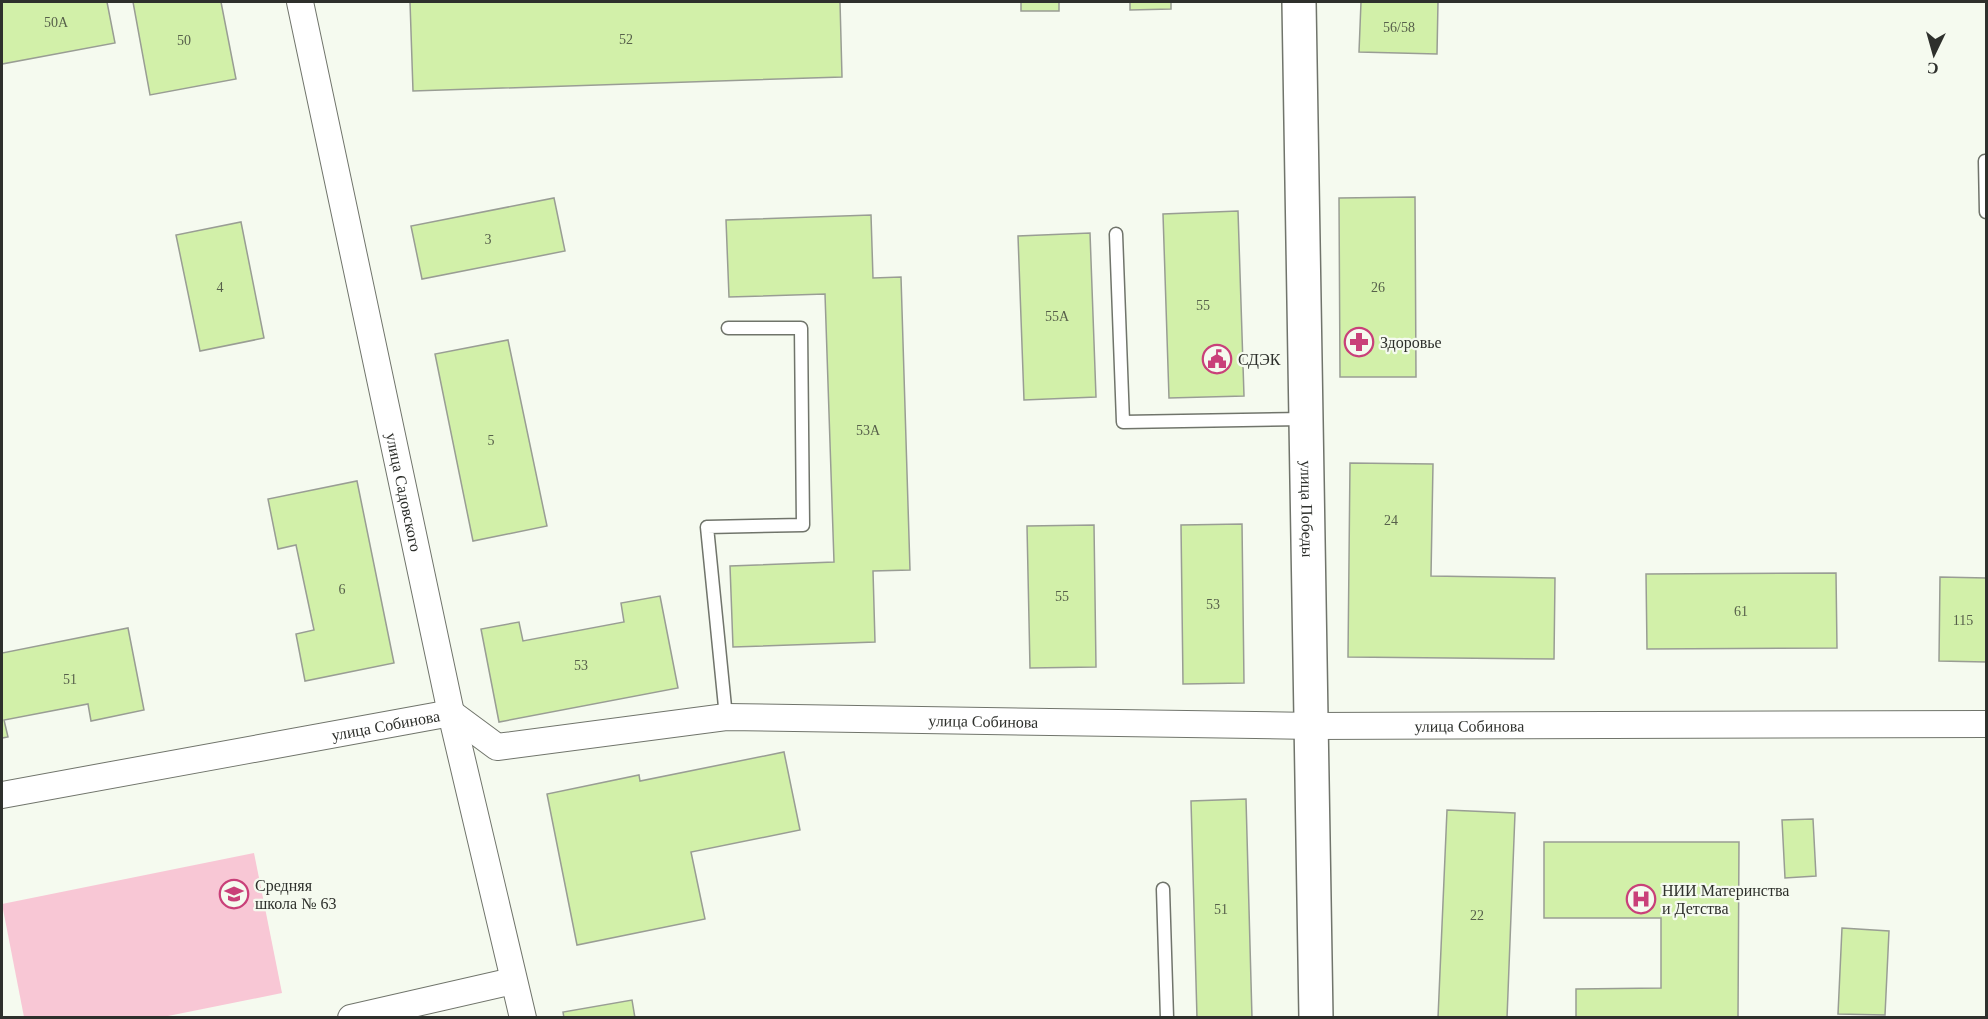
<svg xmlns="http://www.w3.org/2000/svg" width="1988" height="1019" font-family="'Times New Roman',serif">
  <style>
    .green { fill: #f8c7d5 }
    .building { fill: #d2f0a9; stroke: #999d94; stroke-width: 1.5 }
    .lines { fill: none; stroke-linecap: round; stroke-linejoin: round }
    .lane-casing { stroke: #70746b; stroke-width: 15 }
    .street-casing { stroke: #70746b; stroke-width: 28 }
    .secondary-casing { stroke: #70746b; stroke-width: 36 }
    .lane { stroke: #fff; stroke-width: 12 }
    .street { stroke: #fff; stroke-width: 26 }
    .secondary { stroke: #fff; stroke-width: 33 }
    .labels { text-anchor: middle; stroke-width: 4.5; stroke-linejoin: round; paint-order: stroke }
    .number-label { font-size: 14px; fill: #57604b }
    .poi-label { font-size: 16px; fill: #2e302c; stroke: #f5faef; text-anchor: start }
    .street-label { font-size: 16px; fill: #2e302c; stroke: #f5faef }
  </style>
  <rect width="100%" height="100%" fill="#f5faef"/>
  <path class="green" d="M 254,853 L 282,993 L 163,1017 L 24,1017 L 2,904 Z"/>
  <g class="building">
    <path d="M 2,2 L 107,2 L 115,43 L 2,64 Z"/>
    <path d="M 133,2 L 221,2 L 236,79 L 150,95 Z"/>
    <path d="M 410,2 L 840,2 L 842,77 L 413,91 Z"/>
    <rect x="1021" y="2" width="38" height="9"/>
    <path d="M 1130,2 L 1171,2 L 1171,9 L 1130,10 Z"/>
    <path d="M 1361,2 L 1438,2 L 1437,54 L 1359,52 Z"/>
    <path d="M 1415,197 L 1416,377 L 1340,377 L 1339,198 Z"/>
    <path d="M 554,198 L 565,251 L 422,279 L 411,226 Z"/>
    <path d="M 1238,211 L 1244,396 L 1169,398 L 1163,214 Z"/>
    <path d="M 871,215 L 873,278 L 901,277 L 910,570 L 873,571 L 875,642 L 733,647 L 730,566 L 834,562 L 825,294 L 729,297 L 726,220 Z"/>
    <path d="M 241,222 L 264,338 L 200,351 L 176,235 Z"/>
    <path d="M 1090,233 L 1096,397 L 1024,400 L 1018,236 Z"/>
    <path d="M 508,340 L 547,526 L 473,541 L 435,354 Z"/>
    <path d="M 1350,463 L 1433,464 L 1431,576 L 1555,578 L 1554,659 L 1348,657 Z"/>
    <path d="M 357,481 L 394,663 L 305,681 L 296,634 L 314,630 L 296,545 L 278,549 L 268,499 Z"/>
    <path d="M 1242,524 L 1244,683 L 1183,684 L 1181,525 Z"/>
    <path d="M 1094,525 L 1096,667 L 1030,668 L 1027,526 Z"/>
    <path d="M 1836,573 L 1837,648 L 1647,649 L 1646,574 Z"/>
    <path d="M 1940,577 L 1986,578 L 1986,662 L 1939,661 Z"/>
    <path d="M 660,596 L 678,688 L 499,722 L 481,629 L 519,622 L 523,641 L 624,622 L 621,603 Z"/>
    <path d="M 128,628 L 144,710 L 91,721 L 88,704 L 4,720 L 8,737 L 2,738 L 2,653 Z"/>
    <path d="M 784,752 L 800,830 L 691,852 L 705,919 L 577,945 L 547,794 L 639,775 L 640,781 Z"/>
    <path d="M 1246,799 L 1252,1018 L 1197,1018 L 1191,801 Z"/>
    <path d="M 1447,810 L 1515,813 L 1507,1018 L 1438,1018 Z"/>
    <path d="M 1813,819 L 1816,876 L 1785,878 L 1782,820 Z"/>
    <path d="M 1544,842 L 1739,842 L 1738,1018 L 1576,1018 L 1576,989 L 1661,988 L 1661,918 L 1544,918 Z"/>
    <path d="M 1842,928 L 1889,931 L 1885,1015 L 1838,1014 Z"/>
    <path d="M 632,1000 L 635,1018 L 564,1018 L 563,1012 Z"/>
  </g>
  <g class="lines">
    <g class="lane-casing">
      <g id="lane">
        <path d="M 1985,161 L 1986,212"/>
        <path d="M 1116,234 L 1123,422 L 1304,419"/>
        <path d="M 726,717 L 707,527 L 803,525 L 801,328 L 728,328"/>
        <path d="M 1163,889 L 1167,1018"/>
      </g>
    </g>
    <g class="street-casing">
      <g id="street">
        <path id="s1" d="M 300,2 L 451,713 L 523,1018"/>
        <path id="s2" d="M 2,795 L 451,713 L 497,747 L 726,717 L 1313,726 L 1986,724"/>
        <path d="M 351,1018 L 513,981"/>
      </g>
    </g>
    <g class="secondary-casing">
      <g id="secondary">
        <path id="s3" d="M 1299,2 L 1316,1018"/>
      </g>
    </g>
    <use href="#lane" class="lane"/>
    <use href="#street" class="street"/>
    <use href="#secondary" class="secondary"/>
  </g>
  <defs>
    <g id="pharmacy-ring" transform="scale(1.5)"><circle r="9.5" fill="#f5faef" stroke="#c94079" stroke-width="1.5"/><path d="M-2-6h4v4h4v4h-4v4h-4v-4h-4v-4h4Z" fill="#c94079"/></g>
    <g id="civic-ring" transform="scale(1.5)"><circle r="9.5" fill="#f5faef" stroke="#c94079" stroke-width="1.5"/><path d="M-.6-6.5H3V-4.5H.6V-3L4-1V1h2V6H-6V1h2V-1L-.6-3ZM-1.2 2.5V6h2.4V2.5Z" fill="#c94079"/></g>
    <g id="school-ring" transform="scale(1.5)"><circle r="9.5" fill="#f5faef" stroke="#c94079" stroke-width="1.5"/><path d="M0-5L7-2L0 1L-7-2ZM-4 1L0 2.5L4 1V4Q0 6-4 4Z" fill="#c94079"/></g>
    <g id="hospital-ring" transform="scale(1.5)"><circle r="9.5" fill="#f5faef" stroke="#c94079" stroke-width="1.5"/><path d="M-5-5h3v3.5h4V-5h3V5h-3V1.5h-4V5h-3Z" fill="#c94079"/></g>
  </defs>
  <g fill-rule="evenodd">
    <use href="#pharmacy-ring" x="1359" y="342"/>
    <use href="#civic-ring" x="1217" y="359"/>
    <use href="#school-ring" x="234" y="894"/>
    <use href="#hospital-ring" x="1641" y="899"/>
  </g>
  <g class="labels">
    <g class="number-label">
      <text x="56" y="27">50А</text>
      <text x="1399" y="32">56/58</text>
      <text x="626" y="44">52</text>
      <text x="184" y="45">50</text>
      <text x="488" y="244">3</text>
      <text x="220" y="292">4</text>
      <text x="1378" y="292">26</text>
      <text x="1203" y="310">55</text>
      <text x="1057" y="321">55А</text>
      <text x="868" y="435">53А</text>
      <text x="491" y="445">5</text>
      <text x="1391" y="525">24</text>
      <text x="342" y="594">6</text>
      <text x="1062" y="601">55</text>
      <text x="1213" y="609">53</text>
      <text x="1741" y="616">61</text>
      <text x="1963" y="625">115</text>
      <text x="581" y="670">53</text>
      <text x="70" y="684">51</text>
      <text x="1221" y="914">51</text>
      <text x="1477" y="920">22</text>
    </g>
    <g class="poi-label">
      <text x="1380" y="348">Здоровье</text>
      <text x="1238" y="365">СДЭК</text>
      <text x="255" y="891">Средняя<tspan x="255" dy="18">школа № 63</tspan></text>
      <text x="1662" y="896">НИИ Материнства<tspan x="1662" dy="18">и Детства</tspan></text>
    </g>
    <g class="street-label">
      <text dy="6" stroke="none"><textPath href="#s1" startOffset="501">улица Садовского</textPath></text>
      <text dy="6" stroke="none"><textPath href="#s3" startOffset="507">улица Победы</textPath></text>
      <text dy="6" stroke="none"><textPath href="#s2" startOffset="1002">улица Собинова</textPath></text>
      <text dy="6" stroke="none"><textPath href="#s2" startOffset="390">улица Собинова</textPath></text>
      <text dy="6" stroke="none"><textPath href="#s2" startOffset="1488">улица Собинова</textPath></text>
    </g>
  </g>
  <rect width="1988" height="1019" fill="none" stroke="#2e302c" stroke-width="6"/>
  <g transform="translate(1934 54) rotate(185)" stroke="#f5faef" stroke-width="4.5" paint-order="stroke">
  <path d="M0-4.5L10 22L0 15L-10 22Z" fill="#2e302c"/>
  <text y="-9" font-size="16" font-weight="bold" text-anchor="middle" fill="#2e302c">С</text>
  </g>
</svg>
